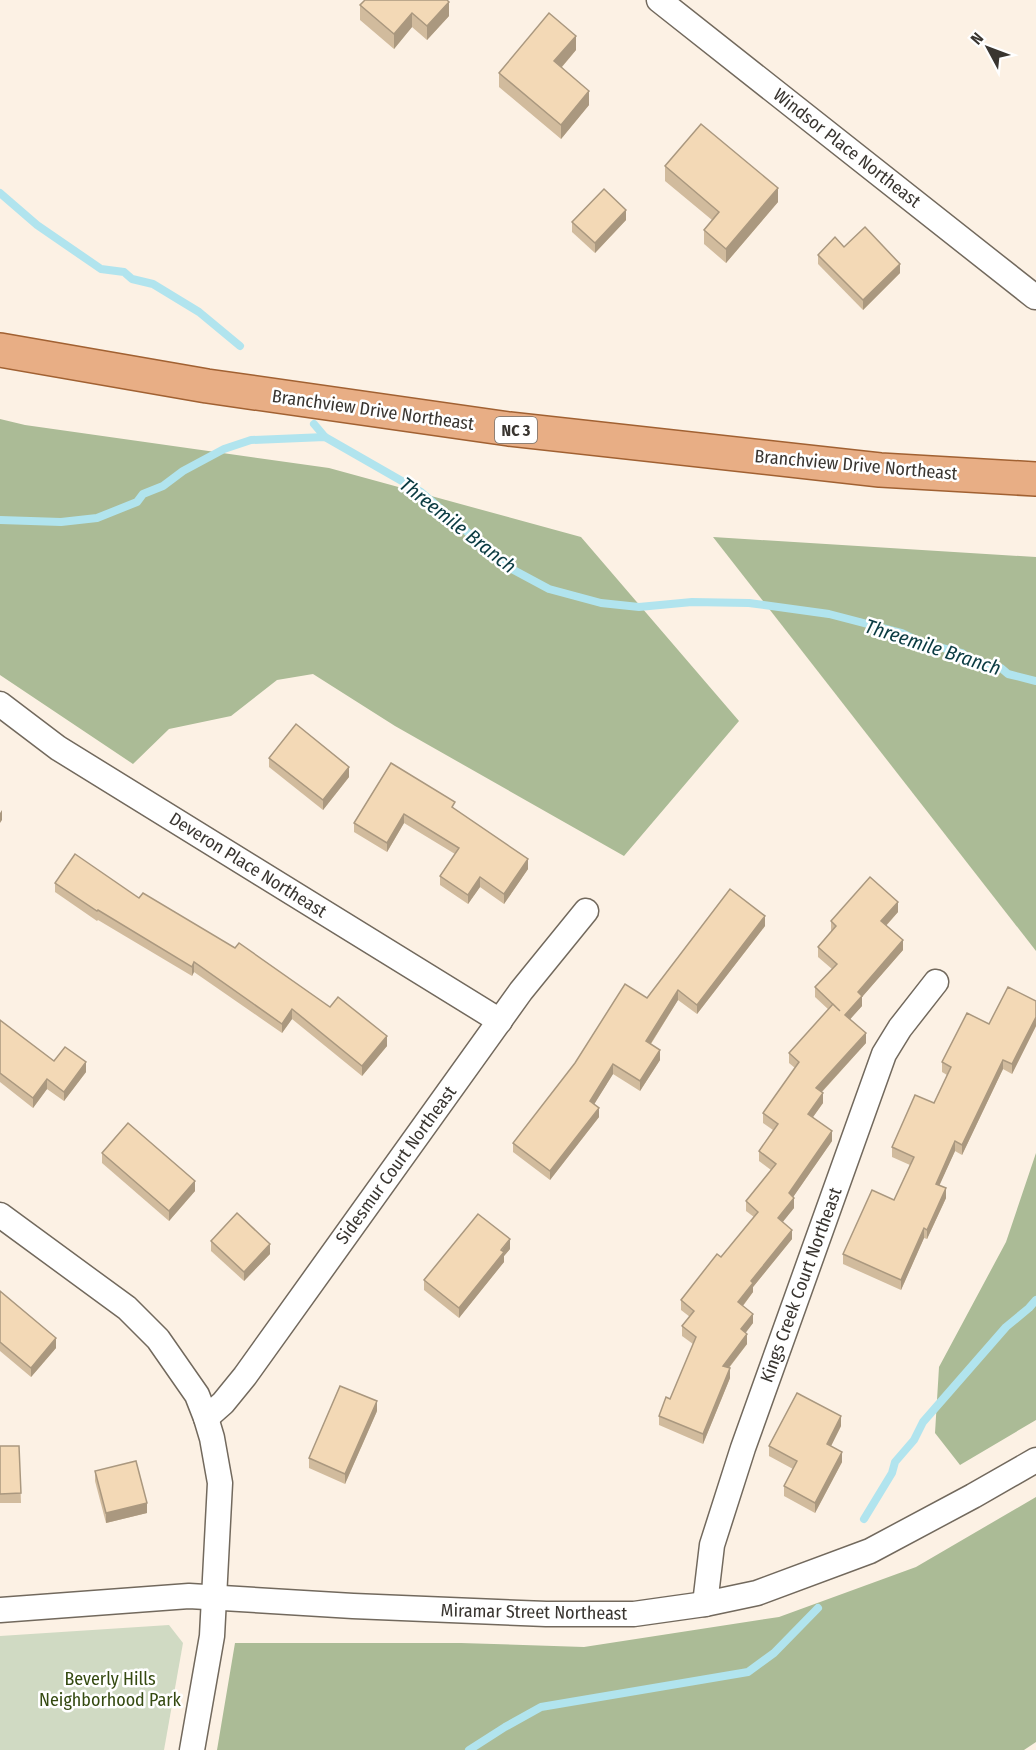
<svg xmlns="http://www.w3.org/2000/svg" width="1036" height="1750" font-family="'Fira Sans Condensed',sans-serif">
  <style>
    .green { fill: #d0dac3 }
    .forest { fill: #abbb96 }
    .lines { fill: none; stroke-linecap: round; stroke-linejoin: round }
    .stream { stroke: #b1e4ee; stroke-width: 8 }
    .minor-casing { stroke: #72695d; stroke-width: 27 }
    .primary-casing { stroke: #a16132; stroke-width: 36 }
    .minor { stroke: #fff; stroke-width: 24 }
    .primary { stroke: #e8ae85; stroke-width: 33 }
    .wall { fill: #d1bb9d }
    .shaded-wall { fill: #aa987f }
    .building { fill: #f3d9b6; stroke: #aa987f; stroke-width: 1.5 }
    .labels { text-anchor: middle; stroke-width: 5; stroke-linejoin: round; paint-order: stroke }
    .shield { fill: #fff; stroke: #74726e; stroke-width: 1.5 }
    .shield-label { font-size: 16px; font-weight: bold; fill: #393530 }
    .street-label { font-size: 18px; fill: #393530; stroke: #fff }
    .park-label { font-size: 18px; fill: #354a11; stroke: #fff }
    .water-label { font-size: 20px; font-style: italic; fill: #0a3b42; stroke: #fff }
  </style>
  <rect width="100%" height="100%" fill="#fcf1e4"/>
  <path class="green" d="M 169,1625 L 183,1643 L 164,1750 L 0,1750 L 0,1636 Z"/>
  <g class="forest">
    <path d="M 0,419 L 25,425 L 329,468 L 581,537 L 739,721 L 624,856 L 395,726 L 313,674 L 277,680 L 231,716 L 169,729 L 133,764 L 0,675 Z"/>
    <path d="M 713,537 L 1036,557 L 1036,951 Z"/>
    <path d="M 1036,1153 L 1036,1420 L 960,1465 L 935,1433 L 939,1367 L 1006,1242 Z"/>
    <path d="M 1036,1497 L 1036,1742 L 1024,1750 L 217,1750 L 235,1643 L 461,1643 L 584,1647 L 779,1617 L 916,1567 Z"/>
  </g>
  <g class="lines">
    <g class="stream">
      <path d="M 0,193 L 37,225 L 101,269 L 124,272 L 132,279 L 153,284 L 199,312 L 240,346"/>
      <path d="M 314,424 L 325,437"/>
      <path d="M 0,520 L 61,522 L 97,518 L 137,502 L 143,494 L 163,486 L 183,471 L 224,449 L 251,440 L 325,437 L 421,492 L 508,567 L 549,589 L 601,603 L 639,607 L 692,602 L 749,603 L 829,614 L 902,633 L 920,642 L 962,653 L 969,659 L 1001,668 L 1008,674 L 1036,681"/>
      <path d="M 864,1519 L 892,1473 L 895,1462 L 914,1440 L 923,1422 L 1006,1327 L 1029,1308 L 1036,1300"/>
      <path d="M 469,1750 L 505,1727 L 541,1707 L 748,1672 L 774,1653 L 818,1608"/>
    </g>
    <g class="minor-casing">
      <g id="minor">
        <path d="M 659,0 L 1035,297"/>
        <path d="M 0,704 L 58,748 L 500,1021"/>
        <path d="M 0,1215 L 127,1308 L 158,1339 L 197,1395 L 206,1418 L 212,1438 L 220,1483 L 212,1636 L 192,1750"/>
        <path d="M 206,1418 L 223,1403 L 245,1376 L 521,991 L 586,911"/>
        <path d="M 705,1604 L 712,1545 L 743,1448 L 884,1054 L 900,1028 L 936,982"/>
        <path d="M 0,1610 L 189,1596 L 353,1606 L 546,1614 L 634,1614 L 705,1604 L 757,1593 L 870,1551 L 973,1496 L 1036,1460"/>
      </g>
    </g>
    <g class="primary-casing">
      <path id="primary" d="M 0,350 L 207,386 L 509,429 L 880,470 L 1036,479"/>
    </g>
    <use href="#minor" class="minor"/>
    <use href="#primary" class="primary"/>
  </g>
  <g class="wall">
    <path d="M 360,5 L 449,16 L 427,40 L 412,27 L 394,49 L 360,20 Z"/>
    <path d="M 576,50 L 562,67 L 589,105 L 561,139 L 499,87 L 499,73 Z"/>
    <path d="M 665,166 L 778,202 L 726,263 L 704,244 L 704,230 L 712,220 L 665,181 Z"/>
    <path d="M 626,220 L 595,253 L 572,232 L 572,222 Z"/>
    <path d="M 844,247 L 900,273 L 863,310 L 818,264 L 818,255 Z"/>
    <path d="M 269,758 L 349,777 L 323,810 L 269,767 Z"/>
    <path d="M 391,763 L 455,809 L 528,869 L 504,904 L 480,887 L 468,904 L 440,885 L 440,876 L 455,854 L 404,823 L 387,852 L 354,832 L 354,823 Z"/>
    <path d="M 55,883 L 139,898 L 330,1007 L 387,1046 L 362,1076 L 292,1019 L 282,1033 L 194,972 L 192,976 L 98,920 L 97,921 L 55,892 Z"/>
    <path d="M 898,912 L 886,926 L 903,950 L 862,997 L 862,1006 L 850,1019 L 866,1043 L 822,1092 L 823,1103 L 813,1117 L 832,1141 L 793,1197 L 794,1208 L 782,1222 L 792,1239 L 753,1287 L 753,1292 L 743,1306 L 753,1323 L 745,1333 L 747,1344 L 729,1368 L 730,1378 L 703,1444 L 659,1425 L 659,1416 L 670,1399 L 693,1344 L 682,1336 L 682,1326 L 690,1317 L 681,1310 L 681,1300 L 721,1257 L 754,1217 L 746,1211 L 746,1201 L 771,1170 L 759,1161 L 759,1151 L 773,1130 L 763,1123 L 763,1113 L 795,1068 L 789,1063 L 789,1053 L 829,1010 L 815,997 L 815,987 L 832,969 L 818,957 L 818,947 L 831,932 L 831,921 Z"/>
    <path d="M 765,926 L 697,1014 L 678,1000 L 651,1044 L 660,1060 L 640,1091 L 613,1074 L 594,1104 L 599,1117 L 550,1180 L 513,1152 L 513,1143 L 647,998 Z"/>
    <path d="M 1036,1001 L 1036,1026 L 1012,1074 L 1003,1069 L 962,1155 L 955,1151 L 939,1185 L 946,1198 L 927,1239 L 924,1238 L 901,1290 L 843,1264 L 843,1254 L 894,1200 L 910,1165 L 892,1157 L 892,1147 L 934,1103 L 947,1075 L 942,1072 L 942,1062 L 989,1024 Z"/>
    <path d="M 0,1020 L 54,1061 L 86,1072 L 64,1101 L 47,1089 L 33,1108 L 0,1082 Z"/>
    <path d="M 102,1153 L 195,1191 L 169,1221 L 102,1163 Z"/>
    <path d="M 211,1241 L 270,1254 L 244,1281 L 211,1251 Z"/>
    <path d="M 510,1249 L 504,1256 L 504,1262 L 459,1318 L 424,1290 L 424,1280 Z"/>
    <path d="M 0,1291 L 56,1348 L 31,1377 L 0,1351 Z"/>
    <path d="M 377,1411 L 345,1484 L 309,1468 L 309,1458 Z"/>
    <path d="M 841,1426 L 831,1446 L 842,1462 L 815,1513 L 784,1496 L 784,1486 L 793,1469 L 769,1456 L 769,1446 Z"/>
    <path d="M 0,1446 L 19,1446 L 21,1503 L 0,1503 Z"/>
    <path d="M 95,1471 L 147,1513 L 106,1523 L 95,1481 Z"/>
  </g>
  <g class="shaded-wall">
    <path d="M 449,2 L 449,16 L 427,40 L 427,26 Z"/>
    <path d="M 412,13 L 412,27 L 394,49 L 394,34 Z"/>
    <path d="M 576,36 L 576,50 L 554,76 L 554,61 Z"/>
    <path d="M 589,91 L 589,105 L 561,139 L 561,125 Z"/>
    <path d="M 778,188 L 778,202 L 726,263 L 726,249 Z"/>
    <path d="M 626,210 L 626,220 L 595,253 L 595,243 Z"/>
    <path d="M 900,264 L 900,273 L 863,310 L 863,300 Z"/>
    <path d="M 349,767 L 349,777 L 323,810 L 323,800 Z"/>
    <path d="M 2,810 L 2,820 L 0,823 L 0,813 Z"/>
    <path d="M 404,814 L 404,823 L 387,852 L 387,843 Z"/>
    <path d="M 528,859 L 528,869 L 504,904 L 504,894 Z"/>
    <path d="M 480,877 L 480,887 L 468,904 L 468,895 Z"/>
    <path d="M 898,902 L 898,912 L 881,931 L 881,921 Z"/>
    <path d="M 765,916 L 765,926 L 697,1014 L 697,1005 Z"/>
    <path d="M 903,940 L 903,950 L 862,997 L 862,1006 L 845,1025 L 845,1015 L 858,992 Z"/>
    <path d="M 194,962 L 194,972 L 192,976 L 192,967 Z"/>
    <path d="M 678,990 L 678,1000 L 646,1051 L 646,1041 Z"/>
    <path d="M 292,1009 L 292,1019 L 282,1033 L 282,1024 Z"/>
    <path d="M 1036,1017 L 1036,1026 L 1012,1074 L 1012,1064 Z"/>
    <path d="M 866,1033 L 866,1043 L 816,1098 L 816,1088 Z"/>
    <path d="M 387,1036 L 387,1046 L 362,1076 L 362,1066 Z"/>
    <path d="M 660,1050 L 660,1060 L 640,1091 L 640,1081 Z"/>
    <path d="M 1003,1060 L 1003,1069 L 962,1155 L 962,1145 Z"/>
    <path d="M 86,1062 L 86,1072 L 64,1101 L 64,1092 Z"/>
    <path d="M 613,1064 L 613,1074 L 590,1111 L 590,1101 Z"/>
    <path d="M 47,1079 L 47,1089 L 33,1108 L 33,1098 Z"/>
    <path d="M 823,1093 L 823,1103 L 808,1124 L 808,1114 Z"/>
    <path d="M 599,1108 L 599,1117 L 550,1180 L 550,1171 Z"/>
    <path d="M 832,1131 L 832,1141 L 789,1203 L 789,1193 Z"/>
    <path d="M 955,1141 L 955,1151 L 936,1193 L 936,1184 Z"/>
    <path d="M 195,1181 L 195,1191 L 169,1221 L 169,1211 Z"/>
    <path d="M 946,1188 L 946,1198 L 927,1239 L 927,1230 Z"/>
    <path d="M 794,1198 L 794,1208 L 778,1228 L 778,1218 Z"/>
    <path d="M 924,1228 L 924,1238 L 901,1290 L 901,1280 Z"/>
    <path d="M 792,1230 L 792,1239 L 753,1287 L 753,1292 L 738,1312 L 738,1302 L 751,1281 Z"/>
    <path d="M 510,1239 L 510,1249 L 504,1256 L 504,1262 L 459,1318 L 459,1308 Z"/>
    <path d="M 270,1244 L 270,1254 L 244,1281 L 244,1272 Z"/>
    <path d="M 753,1314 L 753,1323 L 741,1339 L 741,1329 Z"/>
    <path d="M 747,1334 L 747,1344 L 723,1375 L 723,1366 Z"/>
    <path d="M 56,1338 L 56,1348 L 31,1377 L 31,1368 Z"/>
    <path d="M 730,1368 L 730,1378 L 703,1444 L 703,1434 Z"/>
    <path d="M 377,1401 L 377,1411 L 345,1484 L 345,1474 Z"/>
    <path d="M 841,1416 L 841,1426 L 827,1454 L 827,1444 Z"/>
    <path d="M 842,1452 L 842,1462 L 815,1513 L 815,1503 Z"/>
    <path d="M 147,1503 L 147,1513 L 106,1523 L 106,1513 Z"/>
  </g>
  <g class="building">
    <path d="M 365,0 L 447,0 L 449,2 L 427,26 L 412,13 L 394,34 L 360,5 Z"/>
    <path d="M 549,13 L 576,36 L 554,61 L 589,91 L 561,125 L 499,73 Z"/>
    <path d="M 701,124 L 778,188 L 726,249 L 704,230 L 719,212 L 665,166 Z"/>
    <path d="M 604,189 L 626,210 L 595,243 L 572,222 Z"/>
    <path d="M 865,227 L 900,264 L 863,300 L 818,255 L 835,237 L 844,247 Z"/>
    <path d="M 296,724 L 349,767 L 323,800 L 269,758 Z"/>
    <path d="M 391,763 L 455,802 L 452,807 L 528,859 L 504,894 L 480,877 L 468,895 L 440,876 L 459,848 L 404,814 L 387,843 L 354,823 Z"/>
    <path d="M 75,854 L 139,898 L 143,893 L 235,948 L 239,943 L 330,1007 L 338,997 L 387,1036 L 362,1066 L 292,1009 L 282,1024 L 194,962 L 192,967 L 98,910 L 97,911 L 55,883 Z"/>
    <path d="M 870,877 L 898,902 L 881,921 L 903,940 L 858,992 L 862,996 L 845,1015 L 866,1033 L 816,1088 L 823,1093 L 808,1114 L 832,1131 L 789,1193 L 794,1198 L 778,1218 L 792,1230 L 751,1281 L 753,1283 L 738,1302 L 753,1314 L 741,1329 L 747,1334 L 723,1366 L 730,1368 L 703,1434 L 659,1416 L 666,1397 L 670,1399 L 696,1337 L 682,1326 L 694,1311 L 681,1300 L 717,1254 L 721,1257 L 758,1212 L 746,1201 L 776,1164 L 759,1151 L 778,1124 L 763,1113 L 799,1062 L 789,1053 L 833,1004 L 840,1011 L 815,987 L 837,964 L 818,947 L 836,926 L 831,921 Z"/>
    <path d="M 730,889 L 765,916 L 697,1005 L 678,990 L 646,1041 L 660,1050 L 640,1081 L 613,1064 L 590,1101 L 599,1108 L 550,1171 L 513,1143 L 575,1063 L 625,984 L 647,998 Z"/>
    <path d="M 1008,987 L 1036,1001 L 1036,1017 L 1012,1064 L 1003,1060 L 962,1145 L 955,1141 L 936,1184 L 946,1188 L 927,1230 L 924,1228 L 901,1280 L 843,1254 L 872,1190 L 894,1200 L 914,1157 L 892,1147 L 915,1095 L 934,1103 L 951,1067 L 942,1062 L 967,1013 L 989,1024 Z"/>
    <path d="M 0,1020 L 54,1061 L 65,1047 L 86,1062 L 64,1092 L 47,1079 L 33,1098 L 0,1073 Z"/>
    <path d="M 128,1123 L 195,1181 L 169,1211 L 102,1153 Z"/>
    <path d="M 237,1213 L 270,1244 L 244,1272 L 211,1241 Z"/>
    <path d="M 478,1214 L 510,1239 L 501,1250 L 504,1252 L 459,1308 L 424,1280 Z"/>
    <path d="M 0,1291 L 56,1338 L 31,1368 L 0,1342 Z"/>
    <path d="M 340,1386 L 377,1401 L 345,1474 L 309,1458 Z"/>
    <path d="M 797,1393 L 841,1416 L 827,1444 L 842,1452 L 815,1503 L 784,1486 L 797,1461 L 769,1446 Z"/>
    <path d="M 0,1446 L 19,1446 L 21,1493 L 0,1494 Z"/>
    <path d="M 136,1461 L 147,1503 L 106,1513 L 95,1471 Z"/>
  </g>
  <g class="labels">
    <rect class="shield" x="495" y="417" width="42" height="26" rx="4.5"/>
    <g class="shield-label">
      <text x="516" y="436">NC 3</text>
    </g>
    <g class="street-label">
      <text transform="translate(847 148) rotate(38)" y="6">Windsor Place Northeast</text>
      <text transform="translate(373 410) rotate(8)" y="6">Branchview Drive Northeast</text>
      <text transform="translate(856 465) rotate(5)" y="6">Branchview Drive Northeast</text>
      <text transform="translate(248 865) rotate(32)" y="6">Deveron Place Northeast</text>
      <text transform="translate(396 1165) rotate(-54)" y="6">Sidesmur Court Northeast</text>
      <text transform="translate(801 1285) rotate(-70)" y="6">Kings Creek Court Northeast</text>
      <text transform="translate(534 1612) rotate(1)" y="6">Miramar Street Northeast</text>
    </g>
    <g class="park-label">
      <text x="110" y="1685">Beverly Hills<tspan x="110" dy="21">Neighborhood Park</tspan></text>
    </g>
    <g class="water-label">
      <text transform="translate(458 525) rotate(38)" y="7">Threemile Branch</text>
      <text transform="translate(933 647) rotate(18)" y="7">Threemile Branch</text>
    </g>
  </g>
  <g transform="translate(988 48) rotate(311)" stroke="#ffffff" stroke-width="4.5" paint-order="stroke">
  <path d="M0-4.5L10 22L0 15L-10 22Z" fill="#393530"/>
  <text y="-9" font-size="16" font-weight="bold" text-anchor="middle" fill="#393530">N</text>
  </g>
</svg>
